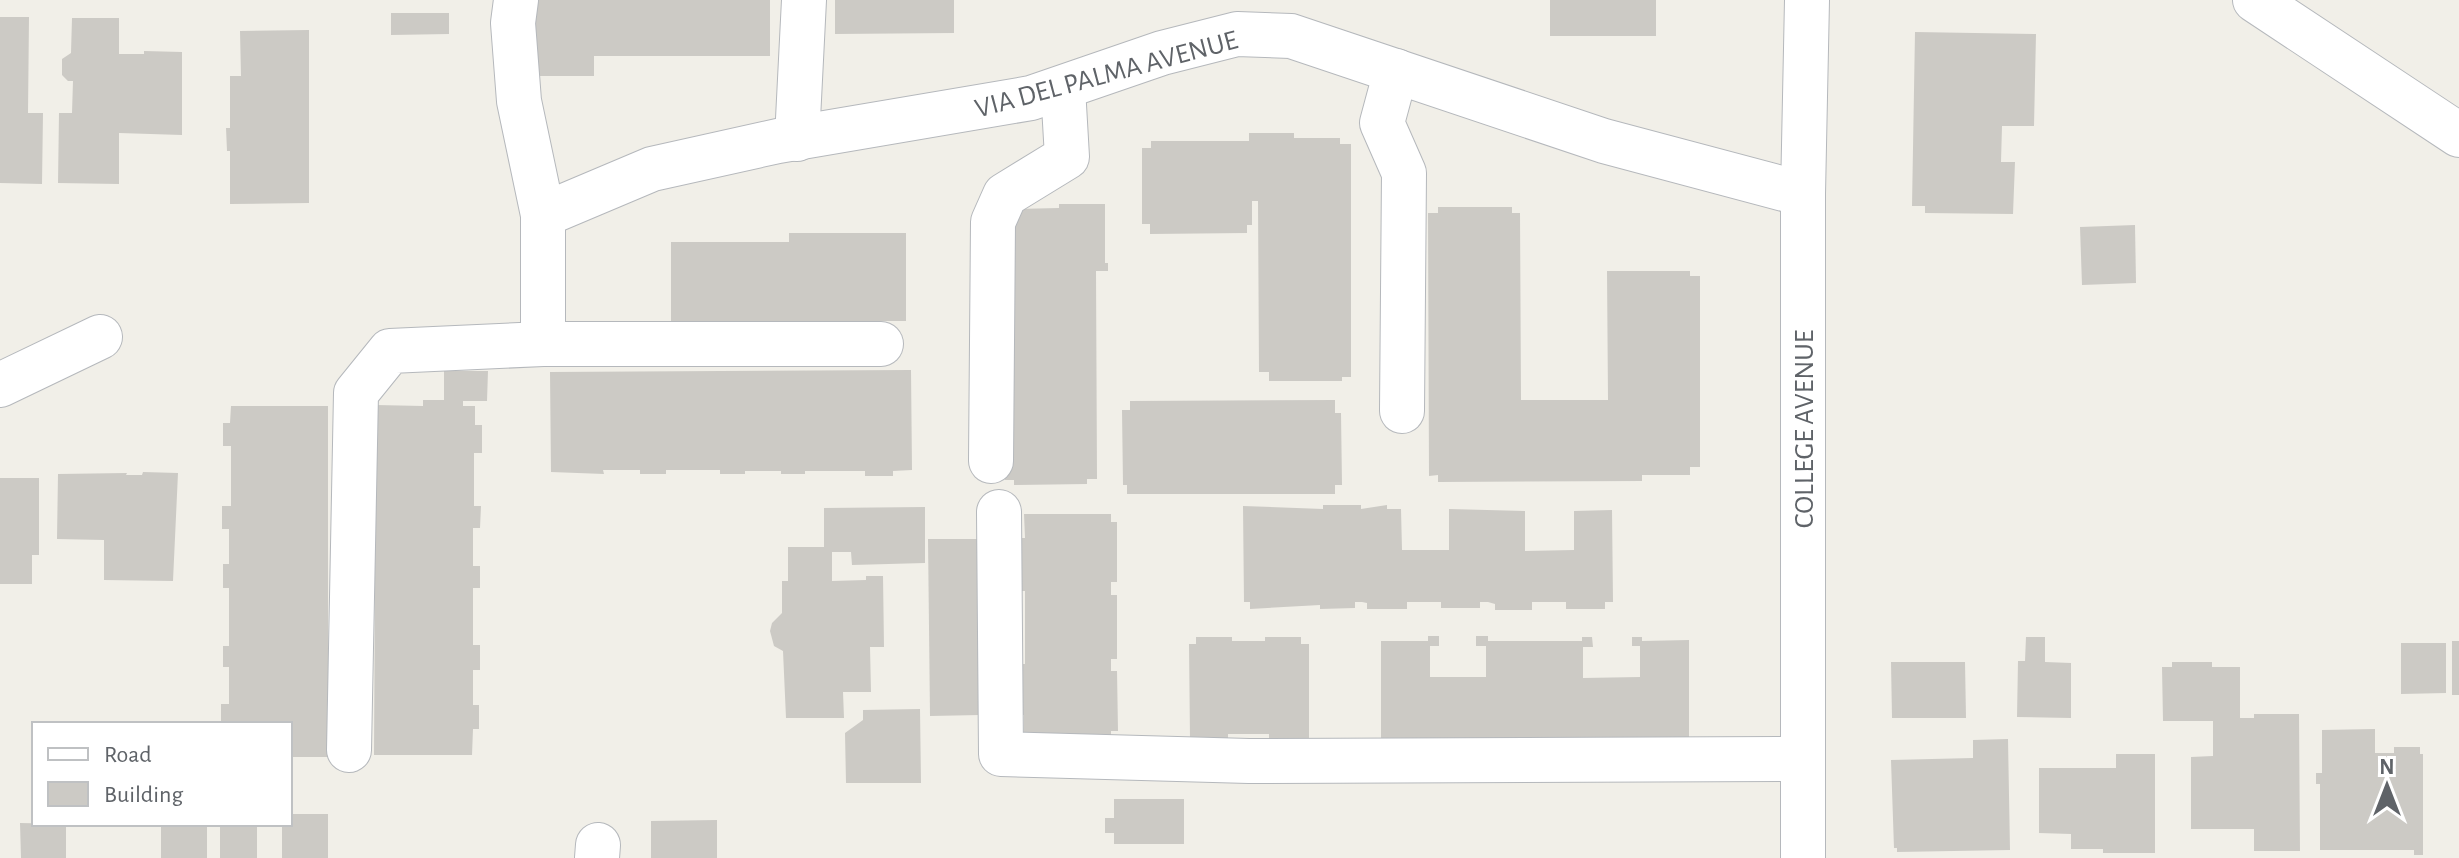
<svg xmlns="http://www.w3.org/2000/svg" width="2459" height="858" font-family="'Alegreya Sans',sans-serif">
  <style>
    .building { fill: #cccac5 }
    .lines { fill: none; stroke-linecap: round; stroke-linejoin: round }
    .minor-casing { stroke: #b5b8bc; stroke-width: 46 }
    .minor { stroke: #fff; stroke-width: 44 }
    .labels { text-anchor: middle; stroke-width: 7; stroke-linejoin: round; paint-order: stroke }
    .street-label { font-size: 28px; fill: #5f6368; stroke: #fff }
  </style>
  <rect width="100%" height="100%" fill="#f1efe8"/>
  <g class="building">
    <path d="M 534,0 L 770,0 L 770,56 L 594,56 L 594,76 L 534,76 Z"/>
    <path d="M 835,0 L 954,0 L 954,33 L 835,34 Z"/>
    <rect x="1550" y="0" width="106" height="36"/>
    <path d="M 391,13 L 449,13 L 449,34 L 391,35 Z"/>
    <path d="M 0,17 L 29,17 L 28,113 L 43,113 L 42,184 L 0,183 Z"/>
    <path d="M 72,18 L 119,18 L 119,54 L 144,54 L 144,51 L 182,52 L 182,135 L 119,133 L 119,184 L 58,183 L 59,113 L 72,113 L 73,81 L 68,81 L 62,75 L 62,59 L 71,53 Z"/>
    <path d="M 309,30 L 309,203 L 230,204 L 230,151 L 227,151 L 226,128 L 230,128 L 230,76 L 241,76 L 240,31 Z"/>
    <path d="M 1915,32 L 2036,34 L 2034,126 L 2002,126 L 2001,162 L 2015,162 L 2013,214 L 1925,213 L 1925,206 L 1912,206 Z"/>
    <path d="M 1249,133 L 1294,133 L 1294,138 L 1340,138 L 1340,144 L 1351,144 L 1351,377 L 1342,377 L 1342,381 L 1269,381 L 1269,372 L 1259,372 L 1258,201 L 1252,201 L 1252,225 L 1247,225 L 1247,233 L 1150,234 L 1150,224 L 1142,224 L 1142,148 L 1151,148 L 1151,141 L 1249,141 Z"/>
    <path d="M 1059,204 L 1105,204 L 1105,263 L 1108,263 L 1108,271 L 1096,271 L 1097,479 L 1087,479 L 1087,484 L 1014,485 L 1014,480 L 1005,480 L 1004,214 L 1012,209 L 1059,208 Z"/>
    <path d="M 1438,207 L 1512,207 L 1512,213 L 1520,213 L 1521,400 L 1608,400 L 1607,271 L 1690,271 L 1690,276 L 1700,276 L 1700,467 L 1690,467 L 1690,475 L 1642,475 L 1642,481 L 1438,482 L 1438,475 L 1429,476 L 1428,213 L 1438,213 Z"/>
    <path d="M 2135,225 L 2136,283 L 2082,285 L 2080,227 Z"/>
    <path d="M 789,233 L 906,233 L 906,321 L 789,321 L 789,331 L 671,331 L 671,242 L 789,242 Z"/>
    <path d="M 911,370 L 912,470 L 893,471 L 893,476 L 865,476 L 865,471 L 805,471 L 805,474 L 781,474 L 781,471 L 745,471 L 745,474 L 720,474 L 720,470 L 666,470 L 666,474 L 640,474 L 640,470 L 603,470 L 604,474 L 551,472 L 550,372 Z"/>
    <path d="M 444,371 L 488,371 L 487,401 L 463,401 L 463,406 L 475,406 L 475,425 L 482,425 L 482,453 L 474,453 L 474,506 L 481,506 L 480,528 L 473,528 L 473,566 L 480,566 L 480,588 L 473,588 L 473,645 L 480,645 L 480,670 L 473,670 L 473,705 L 479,705 L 479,729 L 473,729 L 472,755 L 374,755 L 376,405 L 423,406 L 423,400 L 444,400 Z"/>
    <path d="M 1335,400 L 1335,413 L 1341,413 L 1342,485 L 1335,485 L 1335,494 L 1127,494 L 1127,485 L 1123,485 L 1122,410 L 1130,410 L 1130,401 Z"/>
    <path d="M 231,406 L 328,406 L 328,757 L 290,757 L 290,724 L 221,724 L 221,704 L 229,704 L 229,667 L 223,667 L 223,646 L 229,646 L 229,588 L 223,588 L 223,564 L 229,564 L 229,529 L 222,529 L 222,506 L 231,506 L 231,446 L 223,446 L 223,423 L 230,423 Z"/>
    <path d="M 143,472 L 178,473 L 173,581 L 104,580 L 104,540 L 57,539 L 58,474 L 127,473 L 126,475 L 142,475 Z"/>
    <path d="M 0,478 L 39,478 L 39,555 L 32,555 L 32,584 L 0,584 Z"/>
    <path d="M 1323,505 L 1361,505 L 1361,509 L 1387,505 L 1387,509 L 1401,509 L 1402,550 L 1449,550 L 1449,509 L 1525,511 L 1525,551 L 1574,550 L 1574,511 L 1612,510 L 1613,602 L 1605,602 L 1605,609 L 1566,609 L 1566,602 L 1532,602 L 1532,610 L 1495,610 L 1495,604 L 1488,602 L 1480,602 L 1480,608 L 1441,608 L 1441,602 L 1407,602 L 1407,609 L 1367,609 L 1367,603 L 1362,602 L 1355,602 L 1355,608 L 1320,609 L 1320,605 L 1250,609 L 1250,602 L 1244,602 L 1243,506 L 1323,509 Z"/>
    <path d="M 925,507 L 925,563 L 852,565 L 851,552 L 832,552 L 832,581 L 866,580 L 866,576 L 883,576 L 884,647 L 870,647 L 871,692 L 843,692 L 844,718 L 786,718 L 783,651 L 774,646 L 770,631 L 772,623 L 782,613 L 782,581 L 788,581 L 788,547 L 824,547 L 824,508 Z"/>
    <path d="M 1024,514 L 1111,514 L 1111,522 L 1117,522 L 1117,582 L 1111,582 L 1111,595 L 1117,595 L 1117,659 L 1111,659 L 1111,671 L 1117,671 L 1118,731 L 1111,731 L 1111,740 L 1024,740 L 1024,715 L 1020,715 L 1020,664 L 1025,664 L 1025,591 L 1020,591 L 1020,538 L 1025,538 Z"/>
    <path d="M 928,539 L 978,539 L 980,715 L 930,716 Z"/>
    <path d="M 1428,636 L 1439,636 L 1439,646 L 1430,646 L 1430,677 L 1486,677 L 1486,646 L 1476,646 L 1476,636 L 1488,636 L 1488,641 L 1582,641 L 1582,637 L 1592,637 L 1593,647 L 1583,647 L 1583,678 L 1640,677 L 1640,646 L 1632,646 L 1632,637 L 1642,637 L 1642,641 L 1689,640 L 1689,738 L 1561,742 L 1561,738 L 1509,738 L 1509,741 L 1407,742 L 1407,738 L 1381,738 L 1381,641 L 1428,641 Z"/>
    <path d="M 1196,637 L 1232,637 L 1232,641 L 1265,641 L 1265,637 L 1301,637 L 1301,644 L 1309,644 L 1309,739 L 1269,739 L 1269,734 L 1228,734 L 1228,739 L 1190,739 L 1189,644 L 1196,644 Z"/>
    <path d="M 2026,637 L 2045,637 L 2045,662 L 2071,663 L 2071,718 L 2017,717 L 2018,661 L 2025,661 Z"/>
    <rect x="2452" y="641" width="7" height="54"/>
    <path d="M 2401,643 L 2446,643 L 2446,693 L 2401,694 Z"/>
    <path d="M 1891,662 L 1965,662 L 1966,718 L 1892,718 Z"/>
    <path d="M 2172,662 L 2212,662 L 2212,667 L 2240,667 L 2240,718 L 2254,718 L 2254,714 L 2299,714 L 2300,851 L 2254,851 L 2254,829 L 2191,829 L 2191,757 L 2213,756 L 2213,721 L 2163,721 L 2162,667 L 2172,667 Z"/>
    <path d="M 920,709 L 921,783 L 846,783 L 845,733 L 863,720 L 863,710 Z"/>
    <path d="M 2375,729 L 2375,753 L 2394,753 L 2394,747 L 2420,747 L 2420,754 L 2423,754 L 2423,855 L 2414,855 L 2414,850 L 2320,850 L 2320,784 L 2316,784 L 2316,773 L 2322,773 L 2322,730 Z"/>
    <path d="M 2008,739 L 2010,850 L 1897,852 L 1897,848 L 1894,848 L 1891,760 L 1973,758 L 1973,740 Z"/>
    <path d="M 2116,754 L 2155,754 L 2155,853 L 2103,853 L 2103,849 L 2071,849 L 2071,834 L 2039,833 L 2039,768 L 2116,768 Z"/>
    <path d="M 1114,799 L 1184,799 L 1184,844 L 1114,844 L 1114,833 L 1105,833 L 1105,818 L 1114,818 Z"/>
    <path d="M 290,814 L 328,814 L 328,858 L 282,858 L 282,824 L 290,824 Z"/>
    <path d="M 717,820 L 717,858 L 651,858 L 651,821 Z"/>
    <path d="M 20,823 L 66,824 L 66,858 L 21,858 Z"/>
    <rect x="220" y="824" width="37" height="34"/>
    <rect x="161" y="825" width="46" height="33"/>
  </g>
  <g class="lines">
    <g class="minor-casing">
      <g id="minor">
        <path d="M 2255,0 L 2459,135"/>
        <path d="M 1396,71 L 1382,123 L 1404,173 L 1402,411"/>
        <path d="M 797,139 L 804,0"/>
        <path d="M 543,215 L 652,169 L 778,141 L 1031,98 L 1162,53 L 1237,34 L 1291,36 L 1604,141 L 1803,194"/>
        <path d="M 543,344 L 881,344"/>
        <path d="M 0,385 L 100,337"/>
        <path d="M 991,461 L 993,222 L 1005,195 L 1067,157 L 1063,88"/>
        <path d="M 999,512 L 1001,754 L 1249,761 L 1803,759"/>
        <path d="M 349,750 L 356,393 L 390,351 L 543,344 L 543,215 L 519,101 L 513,23 L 516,0"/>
        <path d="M 597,858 L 598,845"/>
        <path d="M 1803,858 L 1803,194 L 1807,0"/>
      </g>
    </g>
    <use href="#minor" class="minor"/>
  </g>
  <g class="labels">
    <g class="street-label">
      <text transform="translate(1106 73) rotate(-15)" y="10">VIA DEL PALMA AVENUE</text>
      <text transform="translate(1803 429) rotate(-90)" y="10">COLLEGE AVENUE</text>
    </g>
  </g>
  <rect x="32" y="722" width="260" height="104" fill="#ffffff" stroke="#bfc1c3" stroke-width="2"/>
  <rect x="48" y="748" width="40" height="12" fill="#ffffff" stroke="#bfc1c3" stroke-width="2"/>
  <text x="104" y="762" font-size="24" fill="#5f6368">Road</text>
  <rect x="48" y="782" width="40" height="24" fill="#cccac5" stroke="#bfc1c3" stroke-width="2"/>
  <text x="104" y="802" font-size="24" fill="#5f6368">Building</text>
  <g transform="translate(2387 786)" stroke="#ffffff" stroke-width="6" paint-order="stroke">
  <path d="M0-6L14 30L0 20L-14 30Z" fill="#5f6368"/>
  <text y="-12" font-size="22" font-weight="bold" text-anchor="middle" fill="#5f6368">N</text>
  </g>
</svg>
